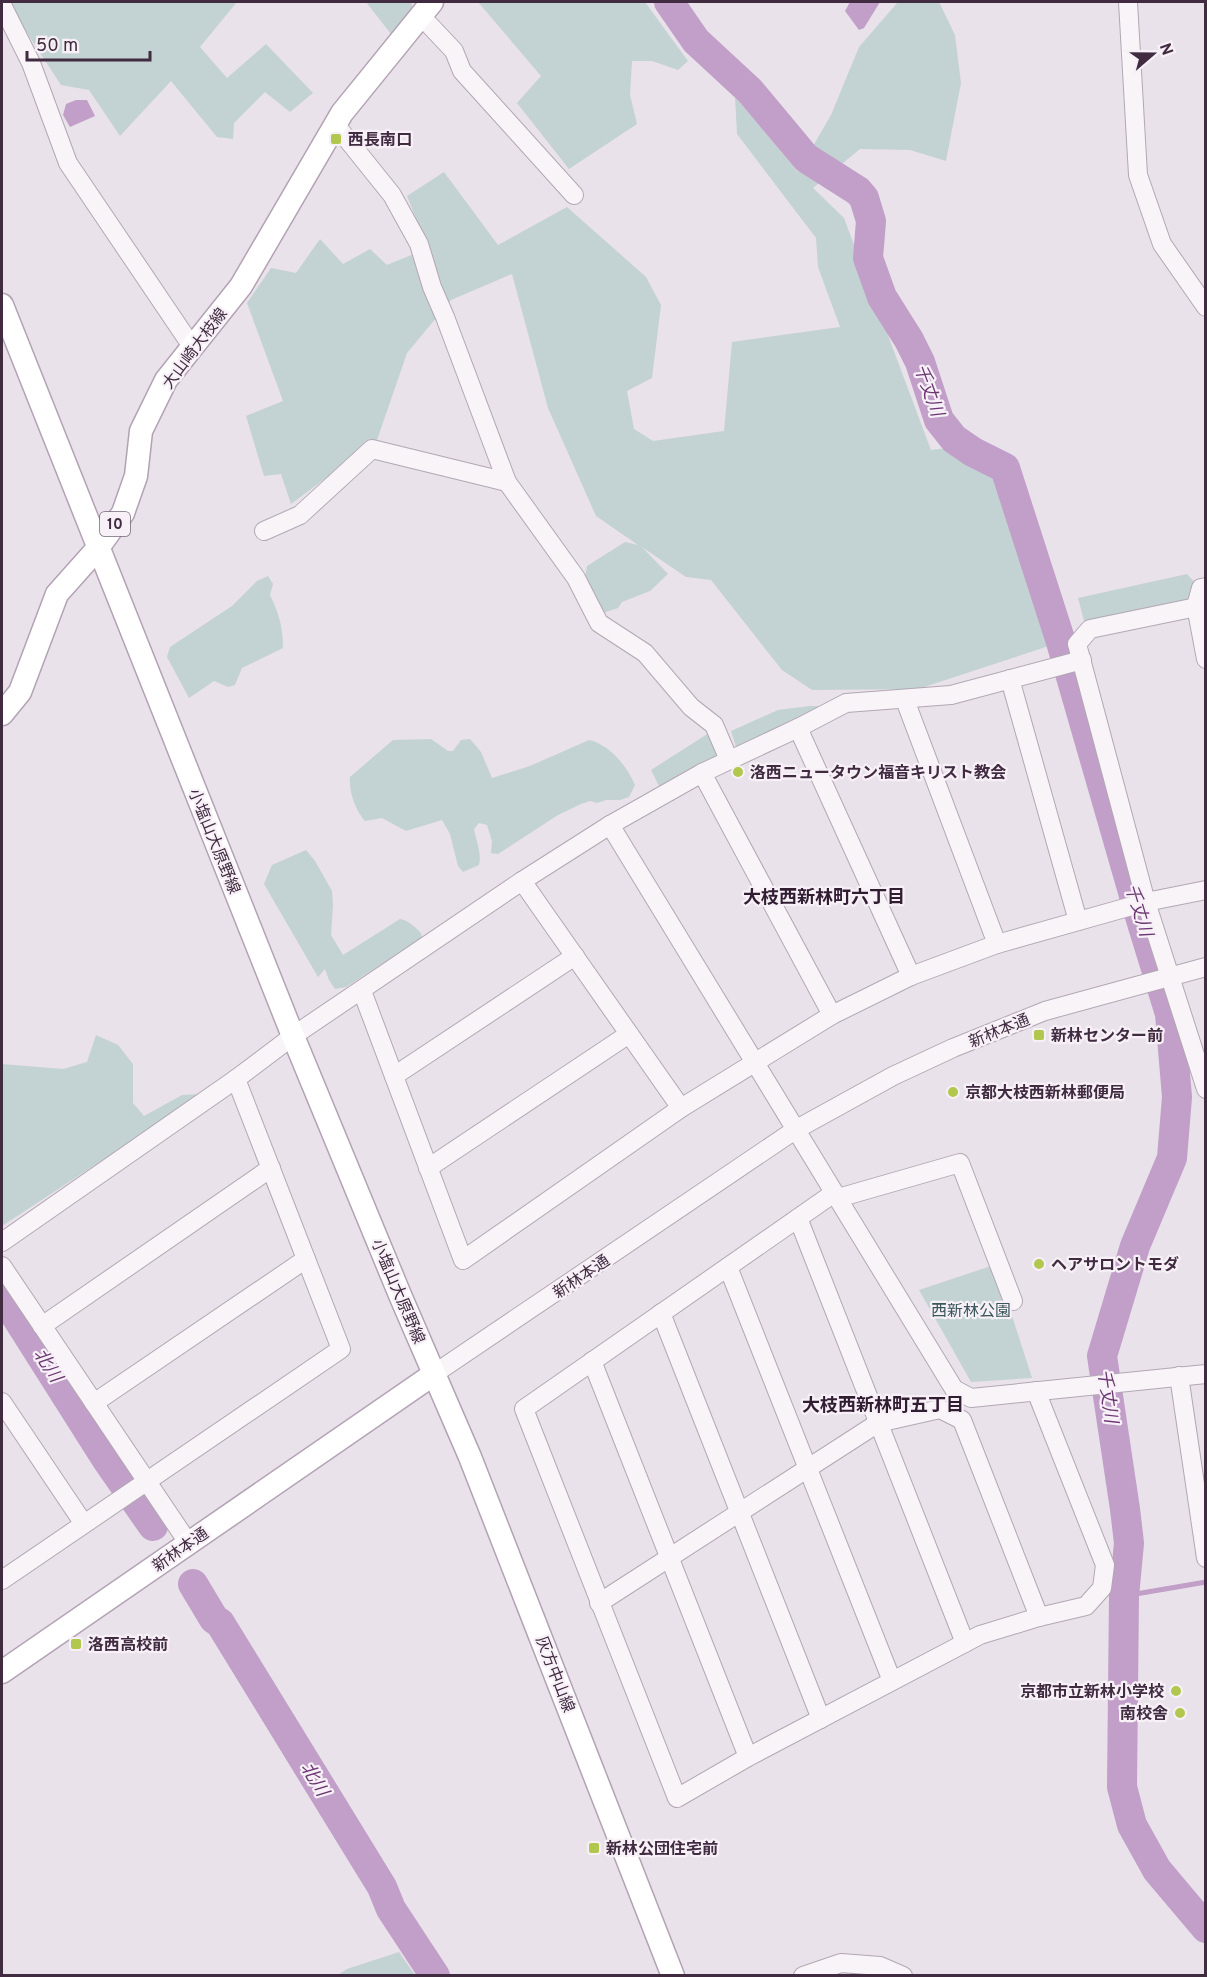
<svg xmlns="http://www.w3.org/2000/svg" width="1207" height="1977" font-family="Overpass,'Noto Sans JP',sans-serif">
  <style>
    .green { fill: #c3d2d3 }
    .water { fill: #c19fc8 }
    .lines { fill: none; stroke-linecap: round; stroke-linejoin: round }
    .stream { stroke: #c19fc8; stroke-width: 5 }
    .river { stroke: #c19fc8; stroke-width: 30 }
    .minor-casing { stroke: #b3a7b4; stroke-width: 20 }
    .major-casing { stroke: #b3a2b5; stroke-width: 25 }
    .minor { stroke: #f8f4f8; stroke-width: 18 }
    .major { stroke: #fff; stroke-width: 22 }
    .poi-dot { fill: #b1c74e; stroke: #f7f1f7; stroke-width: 2 }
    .labels { text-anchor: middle; stroke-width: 4.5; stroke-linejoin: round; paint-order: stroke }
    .shield { fill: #f7f1f7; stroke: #776678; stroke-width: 1.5 }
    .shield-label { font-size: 15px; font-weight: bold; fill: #402b41 }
    .poi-label { font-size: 16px; font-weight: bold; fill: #402b41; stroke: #f7f1f7; text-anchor: start }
    .street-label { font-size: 16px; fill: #402b41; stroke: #f7f1f7 }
    .park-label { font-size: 16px; fill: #39575c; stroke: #f7f1f7 }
    .water-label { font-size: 18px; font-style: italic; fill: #6c3773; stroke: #f7f1f7 }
    .neighbourhood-label { font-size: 18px; font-weight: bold; fill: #311d32; stroke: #f7f1f7 }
  </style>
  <rect width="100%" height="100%" fill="#e9e2ea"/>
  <g class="green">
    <path d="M 9,2 L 237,2 L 200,47 L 227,78 L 266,44 L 313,93 L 290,112 L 265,92 L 234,123 L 233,139 L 217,137 L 171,81 L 120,136 L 89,90 L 61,85 L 14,13 Z"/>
    <path d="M 366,2 L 412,2 L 412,9 L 391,34 Z"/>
    <path d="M 478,2 L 645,2 L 688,61 L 678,70 L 652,61 L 632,61 L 630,95 L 637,124 L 569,169 L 517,103 L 541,76 Z"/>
    <path d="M 898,2 L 939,2 L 955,35 L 961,83 L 946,161 L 910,150 L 860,149 L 813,188 L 844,218 L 931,450 L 947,448 L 999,476 L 1052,645 L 918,689 L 812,690 L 782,670 L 711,580 L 686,577 L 642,547 L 668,574 L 650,591 L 622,602 L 618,608 L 603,613 L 584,583 L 587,566 L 625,542 L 638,545 L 596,516 L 548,408 L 512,274 L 451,300 L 407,353 L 377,440 L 291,504 L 281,474 L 264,476 L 246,416 L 283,401 L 247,303 L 271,268 L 296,273 L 320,239 L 343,264 L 370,249 L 387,265 L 428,248 L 407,196 L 444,172 L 498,245 L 567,207 L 646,277 L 661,305 L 652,378 L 627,391 L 634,429 L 653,441 L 724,431 L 732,342 L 840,327 L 818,267 L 816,238 L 737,134 L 735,96 L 798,172 L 831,115 L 859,47 Z"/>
    <path d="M 1187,574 L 1198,586 L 1193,603 L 1086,628 L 1078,598 Z"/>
    <path d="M 268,576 L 273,584 L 270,595 C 279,613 283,628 283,648 L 242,668 L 235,685 L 228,687 L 214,681 L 189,698 L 167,657 L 170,647 L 232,606 L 257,581 Z"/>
    <path d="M 810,706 L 840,706 L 738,753 L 731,731 L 778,710 Z"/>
    <path d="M 712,731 L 725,759 L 662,792 L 651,770 Z"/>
    <path d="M 431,739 L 448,751 L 453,751 L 461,740 L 470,739 L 481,752 L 492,778 L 530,766 L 589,740 C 609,744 627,766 635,785 L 629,797 L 620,800 L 606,800 L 597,803 L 590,801 L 581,804 L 558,815 L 498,854 L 491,853 L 492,841 L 487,825 L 479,823 L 474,829 C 476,841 482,853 479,865 L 463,872 L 458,866 L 450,834 L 442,820 L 406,831 L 382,818 L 365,821 C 355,810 349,792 350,777 L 393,740 Z"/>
    <path d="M 306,850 L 315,861 L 332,891 L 333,905 L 331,935 L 343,955 L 400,919 C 408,920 415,927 421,933 L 422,938 L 346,987 L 335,989 L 329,980 L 325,969 L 318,977 L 264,884 L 272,865 Z"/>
    <path d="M 96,1035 L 118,1045 L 133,1064 L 133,1103 L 144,1116 L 182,1095 L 203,1094 L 2,1226 L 2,1062 L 2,1064 L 63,1069 L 87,1062 Z"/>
    <path d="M 991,1266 L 1013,1319 L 1032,1378 L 971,1382 L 919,1290 Z"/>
    <path d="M 399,1952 L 415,1975 L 338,1975 L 347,1969 Z"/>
  </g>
  <g class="water">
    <path d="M 850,2 L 880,2 L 864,28 L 859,30 L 845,11 Z"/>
    <path d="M 76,100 L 87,100 L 95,116 L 70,127 L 63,115 L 66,104 Z"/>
  </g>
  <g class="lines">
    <path class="stream" d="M 1124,1596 L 1206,1582"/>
    <g class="river">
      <path d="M 669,2 L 696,41 L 750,91 L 806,158 L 858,191 L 864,198 L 871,221 L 868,258 L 882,297 L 909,340 L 920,362 L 939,420 L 954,439 L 973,452 L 1005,468 L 1061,642 L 1142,923 L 1170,1014 L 1177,1097 L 1172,1158 L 1135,1246 L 1102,1356 L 1125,1509 L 1129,1543 L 1124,1596 L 1122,1787 L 1132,1825 L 1157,1870 L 1206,1928"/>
      <path d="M 2,1294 L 107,1460 L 153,1526"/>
      <path d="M 193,1584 L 214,1619 L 220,1623 L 382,1887 L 391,1909 L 435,1976"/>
    </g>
    <g class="minor-casing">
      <g id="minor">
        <path d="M 1128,2 L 1138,175 L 1162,244 L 1206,307"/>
        <path d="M 2,5 L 31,63 L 68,163 L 193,348"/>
        <path d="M 421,16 L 454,51 L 462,71 L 574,195"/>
        <path d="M 335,124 L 392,195 L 419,244 L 432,287 L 445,317 L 507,482 L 576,578 L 599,623 L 645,653 L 691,707 L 714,725 L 729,760"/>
        <path d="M 264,531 L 300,515 L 372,449 L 507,482"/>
        <path d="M 1206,587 L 1201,588 L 1196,606 L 1206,659"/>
        <path d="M 1206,605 L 1090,629 L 1077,644 L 1146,902 L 1206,1089"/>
        <path d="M 1010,679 L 1078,921"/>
        <path d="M 905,700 L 997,944"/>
        <path d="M 798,728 L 911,976"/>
        <path d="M 702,773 L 832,1015"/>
        <path d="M 610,825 L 954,1389 L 971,1398 L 1206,1374"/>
        <path d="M 522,881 L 681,1108"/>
        <path d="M 362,991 L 463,1260 L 681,1108 L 832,1015 L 911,976 L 997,944 L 1146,902 L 1206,890"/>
        <path d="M 394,1076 L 575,956"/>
        <path d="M 428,1168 L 629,1034"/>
        <path d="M 834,1193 L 524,1409 L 677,1798 L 748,1757 L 980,1635 L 1039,1617 L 1086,1606 L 1102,1588 L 1105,1565 L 1036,1391"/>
        <path d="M 838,1198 L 960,1163 L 1013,1301"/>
        <path d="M 798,1218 L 965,1643"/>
        <path d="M 2,1242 L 236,1079 L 293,1036 L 522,881 L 610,825 L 702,773 L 798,728 L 846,703 L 951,695 L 1082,660"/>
        <path d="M 2,1266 L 189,1544"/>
        <path d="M 728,1267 L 892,1681"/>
        <path d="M 661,1313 L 821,1719"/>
        <path d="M 42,1326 L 271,1168"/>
        <path d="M 592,1361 L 748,1757"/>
        <path d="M 434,1374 L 795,1130 L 893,1076 L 953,1048 L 1045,1011 L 1206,967"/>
        <path d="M 1179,1376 L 1206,1558"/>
        <path d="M 2,1402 L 84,1524"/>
        <path d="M 94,1403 L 306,1259"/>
        <path d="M 2,1580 L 341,1349 L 236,1079"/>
        <path d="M 599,1603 L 878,1423 L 940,1409 L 962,1420 L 1039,1617"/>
        <path d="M 803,1976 L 841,1963 L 880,1966 L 903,1976"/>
      </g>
    </g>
    <g class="major-casing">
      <g id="major">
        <path d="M 2,305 L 293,1036 L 400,1295 L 470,1457 L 673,1976"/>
        <path d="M 2,714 L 20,692 L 57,594 L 98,548 L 123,513 L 136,476 L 141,431 L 166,380 L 241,286 L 342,113 L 432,2"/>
        <path d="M 2,1672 L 434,1374"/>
      </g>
    </g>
    <use href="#minor" class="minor"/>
    <use href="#major" class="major"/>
  </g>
  <g class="poi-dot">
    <rect x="330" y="133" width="12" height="12" rx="3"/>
    <circle cx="738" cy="772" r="6"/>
    <rect x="1033" y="1029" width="12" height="12" rx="3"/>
    <circle cx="953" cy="1092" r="6"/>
    <circle cx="1039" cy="1264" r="6"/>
    <rect x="70" y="1638" width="12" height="12" rx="3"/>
    <circle cx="1176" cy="1691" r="6"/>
    <circle cx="1180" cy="1713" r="6"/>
    <rect x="588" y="1842" width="12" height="12" rx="3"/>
  </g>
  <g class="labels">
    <rect class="shield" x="100" y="512" width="30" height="24" rx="4.5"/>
    <g class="shield-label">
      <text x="115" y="529">10</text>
    </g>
    <g class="poi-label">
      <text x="348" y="145">西長南口</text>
      <text x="750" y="778">洛西ニュータウン福音キリスト教会</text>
      <text x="1051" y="1041">新林センター前</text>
      <text x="965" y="1098">京都大枝西新林郵便局</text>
      <text x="1051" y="1270">ヘアサロントモダ</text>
      <text x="88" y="1650">洛西高校前</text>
      <text x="1164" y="1697" text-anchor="end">京都市立新林小学校</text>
      <text x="1168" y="1719" text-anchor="end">南校舎</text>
      <text x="606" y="1854">新林公団住宅前</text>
    </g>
    <g class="street-label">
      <text transform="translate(194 348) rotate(-53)" y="6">大山崎大枝線</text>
      <text transform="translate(215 841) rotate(68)" y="6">小塩山大原野線</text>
      <text transform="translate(999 1030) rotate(-22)" y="6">新林本通</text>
      <text transform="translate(581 1276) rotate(-34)" y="6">新林本通</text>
      <text transform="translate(399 1291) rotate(67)" y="6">小塩山大原野線</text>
      <text transform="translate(180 1549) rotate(-35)" y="6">新林本通</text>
      <text transform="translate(556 1674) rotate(69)" y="6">灰方中山線</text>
    </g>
    <g class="park-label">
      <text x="971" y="1316">西新林公園</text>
    </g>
    <g class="water-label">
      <text transform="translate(929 390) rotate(70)" y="6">千丈川</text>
      <text transform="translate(1139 910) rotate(73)" y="6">千丈川</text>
      <text transform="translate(48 1365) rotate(57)" y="6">北川</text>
      <text transform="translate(1108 1396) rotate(82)" y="6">千丈川</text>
      <text transform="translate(315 1779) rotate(59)" y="6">北川</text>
    </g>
    <g class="neighbourhood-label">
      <text x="824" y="903">大枝西新林町六丁目</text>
      <text x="883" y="1411">大枝西新林町五丁目</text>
    </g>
  </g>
  <rect width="1207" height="1977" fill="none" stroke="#402b41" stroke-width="6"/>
  <g transform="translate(1153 54) rotate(70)" stroke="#f7f1f7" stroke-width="4.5" paint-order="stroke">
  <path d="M0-4.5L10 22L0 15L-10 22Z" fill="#402b41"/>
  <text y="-9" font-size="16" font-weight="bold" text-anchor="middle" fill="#402b41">N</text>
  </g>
  <path d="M27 51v9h123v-9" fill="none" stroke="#402b41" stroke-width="3"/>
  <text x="36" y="51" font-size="18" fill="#402b41" stroke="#f7f1f7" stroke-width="4.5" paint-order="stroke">50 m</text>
</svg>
